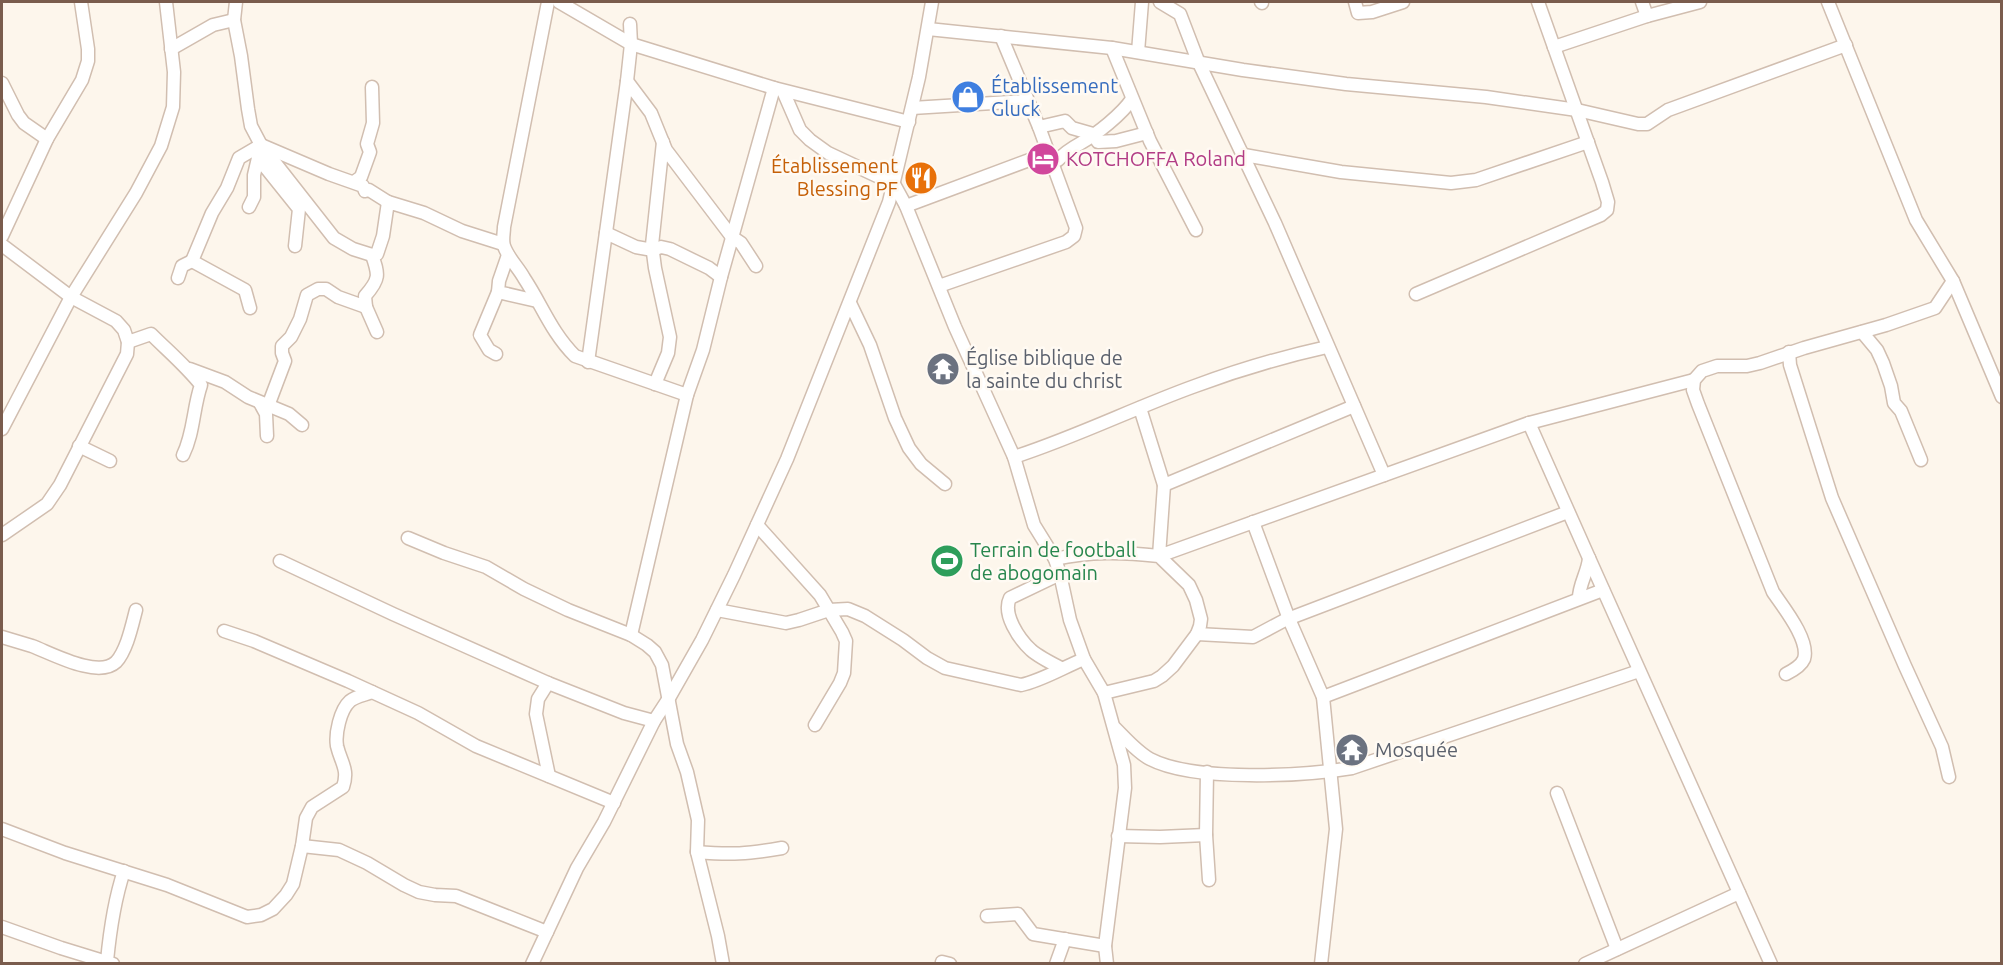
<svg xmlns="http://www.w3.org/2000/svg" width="2003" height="965" font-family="Ubuntu,sans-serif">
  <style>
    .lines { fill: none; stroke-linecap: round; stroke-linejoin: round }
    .street-casing { stroke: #d1beb0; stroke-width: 15 }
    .street { stroke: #fff; stroke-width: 12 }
    .labels { text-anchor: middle; stroke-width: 5; stroke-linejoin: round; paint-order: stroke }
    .shop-label { font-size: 20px; fill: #366cbe; stroke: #fffaf3; text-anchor: start }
    .hotel-label { font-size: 20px; fill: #b23c85; stroke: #fffaf3; text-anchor: start }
    .food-label { font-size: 20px; fill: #c56008; stroke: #fffaf3; text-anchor: end }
    .worship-label { font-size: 20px; fill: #5b616d; stroke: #fffaf3; text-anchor: start }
    .leisure-label { font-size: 20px; fill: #27864d; stroke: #fffaf3; text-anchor: start }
  </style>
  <rect width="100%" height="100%" fill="#fdf6ec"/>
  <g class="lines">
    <g class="street-casing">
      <g id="street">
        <path d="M 236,2 L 234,20 L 241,56 L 248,109 L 251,126 L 261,145 L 334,238 L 353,249 L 372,255"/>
        <path d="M 548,2 L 504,227 C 504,233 502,240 504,246 C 508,258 518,267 524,278 C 542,305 551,332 575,356 L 687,395"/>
        <path d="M 559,2 L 631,44 L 774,88 L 909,122"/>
        <path d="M 1160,2 L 1180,14 L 1198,61 L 1275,223 L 1384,475"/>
        <path d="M 1261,2 L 1262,3"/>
        <path d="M 1355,2 L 1358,13 L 1372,12 L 1403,2"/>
        <path d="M 1642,2 L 1647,16"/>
        <path d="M 1828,2 L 1916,220 L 1953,281 L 2002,397"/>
        <path d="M 928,29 L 1112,48 L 1243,70 L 1346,84 L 1486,97 L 1577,110 L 1638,124 L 1647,124 L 1668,110 L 1846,45"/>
        <path d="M 1554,47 L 1647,16 L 1700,2"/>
        <path d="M 1112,48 L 1150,141 L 1196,230"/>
        <path d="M 171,49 L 213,25 L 234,20"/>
        <path d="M 1138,52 L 1142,2"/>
        <path d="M 627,81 L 651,113 L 666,150 L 732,237 L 741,243 L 756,266"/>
        <path d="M 2,83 L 18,115 L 24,123 L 47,139"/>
        <path d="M 783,91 L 800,130 L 810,140 L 828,153 L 894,184 L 906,206 L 955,327 L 1014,457 L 1034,525 L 1055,559 L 1060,574 L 1070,620 L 1084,659 L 1104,693 L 1124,765 L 1125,788 L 1105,946 L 1107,964"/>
        <path d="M 912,108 L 1028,101"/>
        <path d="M 1039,127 L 1065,121 L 1072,128 L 1093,134 L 1098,142 L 1116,141 L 1147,133"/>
        <path d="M 261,145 L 329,174 L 363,186 L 365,191 L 369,190 L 388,202"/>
        <path d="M 1048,153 L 1058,160 C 1065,152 1072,148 1081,143 C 1097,134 1122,114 1132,99"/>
        <path d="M 1244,155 L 1341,172 L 1451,183 L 1476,180 L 1588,142"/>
        <path d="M 258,158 L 299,209 L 295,246"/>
        <path d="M 354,182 L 361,177 L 370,152 L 367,144 L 373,123 L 372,87"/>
        <path d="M 906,206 L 1048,153"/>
        <path d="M 249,207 L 254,197 L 254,175 L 261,145 L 239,158 L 227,188 L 212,213 L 192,261 L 245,290 L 250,308"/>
        <path d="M 606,233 L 636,247 L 653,250 L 661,247 L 670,249 L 709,268 L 721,277"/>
        <path d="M 2,236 L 47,139 L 82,80 L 88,61 L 88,49 L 81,2"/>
        <path d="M 2,245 L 71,297 L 116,321 L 124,330 L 128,342 L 127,354 L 60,485 L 47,504 L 2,535"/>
        <path d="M 372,255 L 377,254 L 383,236 L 388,202 L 424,213 L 462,231 L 503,244"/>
        <path d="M 508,255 L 499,281 L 498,292 L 537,301"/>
        <path d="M 178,278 L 182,266 L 192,261"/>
        <path d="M 939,286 L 1066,242 L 1074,236 L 1076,228 L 1039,127 L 1001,36"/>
        <path d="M 1416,294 L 1601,215 L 1607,210 L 1608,202 L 1602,182 L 1538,2"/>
        <path d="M 850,303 L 870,345 L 895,418 L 909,448 L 921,464 L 945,484"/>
        <path d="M 366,307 L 377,332"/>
        <path d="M 1862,332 L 1877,350 L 1883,363 L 1891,386 L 1894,403 L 1901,411 L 1921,460"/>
        <path d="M 128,342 L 151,334 C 168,351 186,366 201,385 C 193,408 194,433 183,455"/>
        <path d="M 1789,352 L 1790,365 L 1832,498 L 1905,666 L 1942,747 L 1949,777"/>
        <path d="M 496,354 L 489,350 L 480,335 L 498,292"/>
        <path d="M 588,362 L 627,81 L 631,44 L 630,24"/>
        <path d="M 190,369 L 225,382 L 248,397 L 289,414 L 302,425"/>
        <path d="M 655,384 L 668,353 L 670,337 L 655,268 L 652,245 L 663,142"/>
        <path d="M 260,403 L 266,414 L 267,436"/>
        <path d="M 268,406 L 285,361 L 282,353 L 282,346 L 291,337 L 300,319 L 307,295 L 318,289 L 326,289 L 338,297 L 366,307 L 365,296 C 380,279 379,275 372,255"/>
        <path d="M 1140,408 L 1164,485 L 1159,556 L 1529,423 L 1694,380"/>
        <path d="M 1529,423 L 1589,558 C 1588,572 1579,584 1579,598"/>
        <path d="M 2,429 L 71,297 L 136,193 L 161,146 L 173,107 L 174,72 L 166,2"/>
        <path d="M 79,446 L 110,461"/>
        <path d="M 1014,457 C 1076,437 1134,408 1195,386 C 1238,370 1282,357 1327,347"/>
        <path d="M 1164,485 L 1354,406"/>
        <path d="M 1253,522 L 1289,619 L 1323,697 L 1336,829 L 1321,964"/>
        <path d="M 757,525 L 820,595 L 842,632 L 846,641 L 844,673 L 840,683 L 815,725"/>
        <path d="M 408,538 L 444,553 L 486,567 L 524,589 L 568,610 L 631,635 L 647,645 L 655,652 L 662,665 L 677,744 L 687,772 L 698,820 L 697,852 L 718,936 L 723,964"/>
        <path d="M 1589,558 L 1771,964"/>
        <path d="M 1055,559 C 1090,551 1123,552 1159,556 L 1189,585 L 1196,600 L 1201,619 L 1200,626 L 1197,634 L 1173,666 L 1162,676 L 1154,681 L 1104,693"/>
        <path d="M 280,561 L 393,614 L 548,683 L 624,713 L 654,721"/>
        <path d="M 1060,574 L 1010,598 C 1002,614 1019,639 1031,650 C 1039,657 1051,663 1061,668"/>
        <path d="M 717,610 L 786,623 L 799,620 L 829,610 L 848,609 L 865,616 L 903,640 L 927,658 L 945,668 L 1021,685 C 1041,681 1064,667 1084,659"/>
        <path d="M 224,631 L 254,641 L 348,681 L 418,713 L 476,746 L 614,803"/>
        <path d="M 1197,634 L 1253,637 L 1285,620 L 1568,512"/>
        <path d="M 631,635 L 687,395 L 703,350 L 721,277 L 774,88"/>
        <path d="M 2,637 C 12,640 22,643 32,646 C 51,653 98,679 116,662 C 127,650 132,625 136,610"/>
        <path d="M 1786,674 C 1792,671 1801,666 1804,659 C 1810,640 1783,607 1773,592 L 1698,404 L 1693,390 L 1694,380 L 1702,371 L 1717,366 L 1747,366 L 1760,363 L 1804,348 L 1886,325 L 1935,308 L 1953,281"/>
        <path d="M 548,683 L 538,699 L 536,714 L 549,776"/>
        <path d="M 1323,697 L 1603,590"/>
        <path d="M 1115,728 C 1126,739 1137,752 1150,759 C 1194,782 1303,776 1352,768 L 1639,671"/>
        <path d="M 1207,772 L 1206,835 L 1209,880"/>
        <path d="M 1557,793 L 1617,949"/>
        <path d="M 2,829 L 65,853 L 167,885 L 247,917 L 261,915 L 273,909 L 286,895 L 293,884 L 302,846 L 306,818 L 312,807 L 343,787 C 349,769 341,763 337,746 C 335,734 340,710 350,701 C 356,696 365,695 372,692"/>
        <path d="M 1118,836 L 1160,837 L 1206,835"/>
        <path d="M 302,846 L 339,850 L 367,863 L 404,885 L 419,892 L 435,895 L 456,896 L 547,932"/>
        <path d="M 697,852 C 731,855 748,854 782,848"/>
        <path d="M 987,916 L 1018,914 L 1033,934 L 1105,946"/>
        <path d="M 2,927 L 61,948 L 113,964"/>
        <path d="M 107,961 C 110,930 114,901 124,871"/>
        <path d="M 942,962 L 950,964"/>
        <path d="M 532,964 L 577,868 L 604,822 L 654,721 L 669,698 L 702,640 L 734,575 L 787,459 L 889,202 L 919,77 L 932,2"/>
        <path d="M 1056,964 L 1065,939"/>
        <path d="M 1585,964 L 1739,893"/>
      </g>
    </g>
    <use href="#street" class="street"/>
  </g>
  <defs>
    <g id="shop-disc" transform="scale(1.725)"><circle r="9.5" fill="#3f7fe0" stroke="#fffaf3"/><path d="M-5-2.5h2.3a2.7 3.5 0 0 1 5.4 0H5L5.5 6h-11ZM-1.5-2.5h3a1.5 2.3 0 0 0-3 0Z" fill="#fff"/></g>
    <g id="hotel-disc" transform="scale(1.725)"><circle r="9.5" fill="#d1479c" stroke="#fffaf3"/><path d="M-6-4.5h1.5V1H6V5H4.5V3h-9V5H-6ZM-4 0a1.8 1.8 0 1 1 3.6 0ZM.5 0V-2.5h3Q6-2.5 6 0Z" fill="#fff"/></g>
    <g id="restaurant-disc" transform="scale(1.725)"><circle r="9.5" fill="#e8710a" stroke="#fffaf3"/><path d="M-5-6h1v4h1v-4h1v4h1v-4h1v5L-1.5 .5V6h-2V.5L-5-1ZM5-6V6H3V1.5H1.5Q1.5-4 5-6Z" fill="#fff"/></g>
    <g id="temple-disc" transform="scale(1.725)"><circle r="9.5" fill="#6b7280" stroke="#fffaf3"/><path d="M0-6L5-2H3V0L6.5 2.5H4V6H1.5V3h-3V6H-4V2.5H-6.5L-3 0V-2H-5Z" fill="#fff"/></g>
    <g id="stadium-disc" transform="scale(1.725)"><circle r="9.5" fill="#2e9e5b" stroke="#fffaf3"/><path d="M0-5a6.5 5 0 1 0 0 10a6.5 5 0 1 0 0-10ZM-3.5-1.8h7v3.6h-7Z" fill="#fff"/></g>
  </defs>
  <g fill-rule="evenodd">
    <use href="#shop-disc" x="968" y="97"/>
    <use href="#hotel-disc" x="1043" y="159"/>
    <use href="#restaurant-disc" x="921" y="178"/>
    <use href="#temple-disc" x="943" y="369"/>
    <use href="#stadium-disc" x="947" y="561"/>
    <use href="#temple-disc" x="1352" y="750"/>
  </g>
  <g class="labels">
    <g class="shop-label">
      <text x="991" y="93">Établissement<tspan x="991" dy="23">Gluck</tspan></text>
    </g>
    <g class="hotel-label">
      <text x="1066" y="166">KOTCHOFFA Roland</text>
    </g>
    <g class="food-label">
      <text x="898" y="173">Établissement<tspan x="898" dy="23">Blessing PF</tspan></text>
    </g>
    <g class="worship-label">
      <text x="966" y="365">Église biblique de<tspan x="966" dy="23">la sainte du christ</tspan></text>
      <text x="1375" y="757">Mosquée</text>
    </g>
    <g class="leisure-label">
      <text x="970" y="557">Terrain de football<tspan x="970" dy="23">de abogomain</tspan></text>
    </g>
  </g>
  <rect width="2003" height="965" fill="none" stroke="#7a5c4d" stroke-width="6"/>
</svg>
